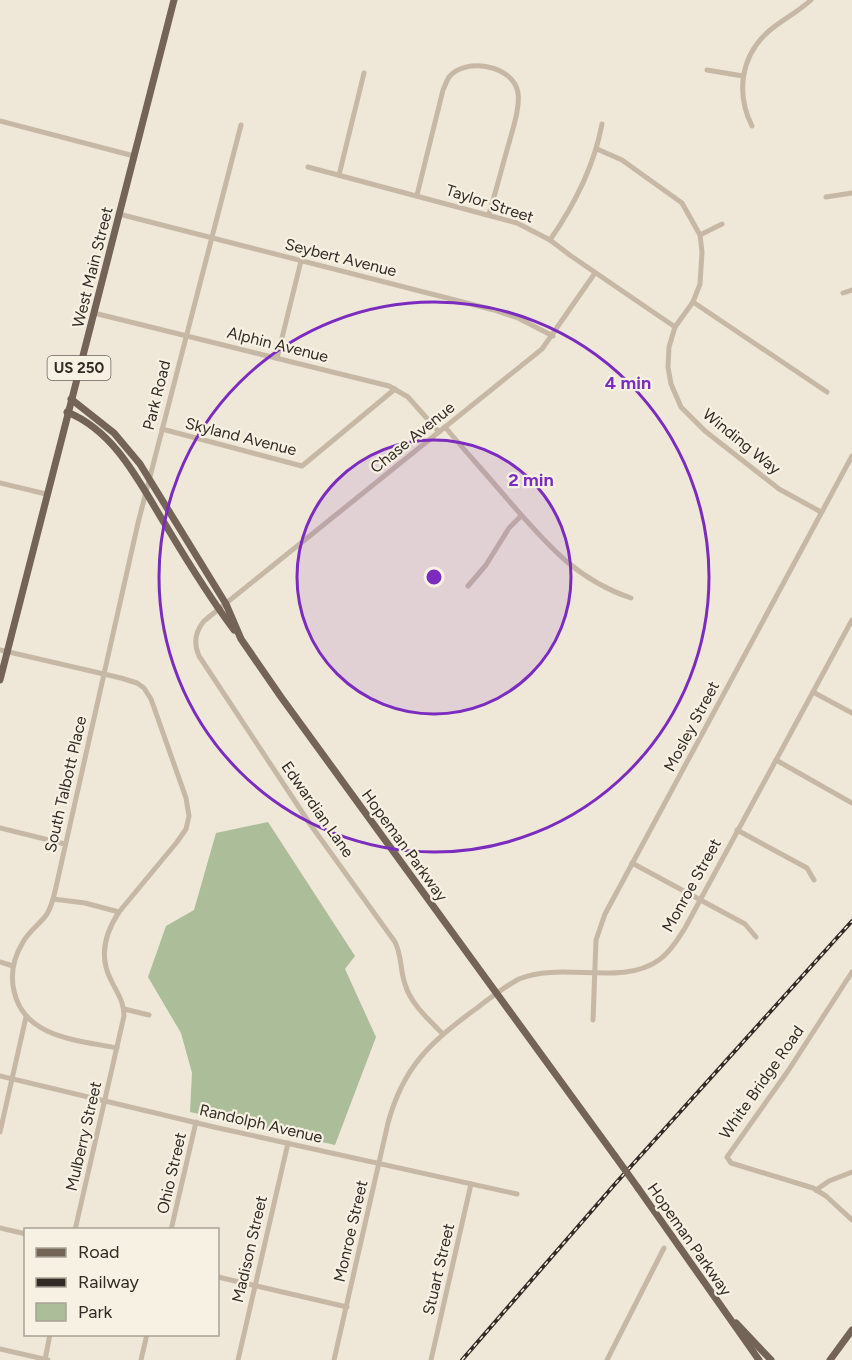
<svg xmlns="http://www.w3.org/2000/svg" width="852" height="1360" font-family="Figtree,sans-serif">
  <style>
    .green { fill: #acbd99 }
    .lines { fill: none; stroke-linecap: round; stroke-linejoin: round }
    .minor { stroke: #c6b8a5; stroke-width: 5 }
    .major { stroke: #736457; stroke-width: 7 }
    .rail-casing { stroke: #322b26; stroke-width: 4 }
    .rail { stroke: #f7f1e3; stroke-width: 1.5; stroke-dasharray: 4.5; stroke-linecap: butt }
    .major-bridge { stroke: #736457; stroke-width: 7 }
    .ring { fill: none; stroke: #7b2cbf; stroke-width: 3 }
    .labels { text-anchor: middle; stroke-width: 4.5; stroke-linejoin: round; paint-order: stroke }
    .shield { fill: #f7f1e3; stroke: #6d665f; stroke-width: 1.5 }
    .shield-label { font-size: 15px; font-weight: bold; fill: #322b26 }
    .street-label { font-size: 16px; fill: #322b26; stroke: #f7f1e3 }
    .centre { fill: #7b2cbf; stroke: #f7f1e3; stroke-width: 3 }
    .ring-label { font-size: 18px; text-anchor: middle; font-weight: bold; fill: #7b2cbf; stroke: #f7f1e3; stroke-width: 4.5; stroke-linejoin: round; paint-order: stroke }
  </style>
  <rect width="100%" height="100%" fill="#efe7d8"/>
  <path class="green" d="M 268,822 L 355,956 L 345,969 L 376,1037 L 335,1145 L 190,1112 L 192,1073 L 181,1033 L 148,977 L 166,926 L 194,910 L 216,833 Z"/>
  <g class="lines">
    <g class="minor">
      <path d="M 707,70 L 743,76"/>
      <path d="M 0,121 L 134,156"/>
      <path d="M 752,126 C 736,94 740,56 769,31 C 782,20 798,12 811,0"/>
      <path d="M 597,149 L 622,160 L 682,203 L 700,235 L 702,252 L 700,284 L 693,302 L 675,327 L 669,347 L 668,367 L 671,384 L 681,407 L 705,431 L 779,489 L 821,512"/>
      <path d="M 308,167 L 517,223 L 550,240 L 571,256 L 675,327"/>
      <path d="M 339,175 L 364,73"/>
      <path d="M 417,195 L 443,90 C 445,86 447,80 449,77 C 465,57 514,65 518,93 C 520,108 513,128 509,143 C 502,167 496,191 489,214"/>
      <path d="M 826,197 L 852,193"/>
      <path d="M 119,214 L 494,310 L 518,318 L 553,336"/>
      <path d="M 700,235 L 722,224"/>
      <path d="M 550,240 C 575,204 594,167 602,124"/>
      <path d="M 843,293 L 852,290"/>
      <path d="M 693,302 L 827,392"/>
      <path d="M 94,313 L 389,386 L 408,397 L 439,432"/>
      <path d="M 277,358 L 301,261"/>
      <path d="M 445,427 C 466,452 488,476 509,501 C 547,544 575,579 631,598"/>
      <path d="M 162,429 L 302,466 L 395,389"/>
      <path d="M 0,483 L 46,494"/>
      <path d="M 468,586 L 486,565 L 509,528 L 521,516"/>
      <path d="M 0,650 L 121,678 L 137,683 L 144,688 L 151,699 L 186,798 L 189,816 L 186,829 L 177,842 L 119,912 C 105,933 99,957 111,980 C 117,993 124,1001 124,1016 L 75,1230"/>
      <path d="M 813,692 L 852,713"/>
      <path d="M 776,760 L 852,803"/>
      <path d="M 0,828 L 65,844"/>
      <path d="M 737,830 L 807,868 L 814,880"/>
      <path d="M 632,863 L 745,924 L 756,937"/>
      <path d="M 53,899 L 85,903 L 119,912"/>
      <path d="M 0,962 L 13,966"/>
      <path d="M 852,972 L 788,1071 L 727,1157 L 731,1163 L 813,1188 L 826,1196 L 852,1220"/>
      <path d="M 124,1009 L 149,1015"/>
      <path d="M 593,1020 L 596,940 L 605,914 L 852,456"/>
      <path d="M 442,1033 C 429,1020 410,1003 405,984 C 400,970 402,956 395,942 L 310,824 L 199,656 C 193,643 195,632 204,621 L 542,349 L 595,273"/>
      <path d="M 117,1048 C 78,1040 24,1038 14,991 C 10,974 14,957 23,942 C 29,931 40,924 47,914 C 52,906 54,896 56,887 L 138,523 L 241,125"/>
      <path d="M 0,1076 L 214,1127 L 517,1194"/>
      <path d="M 0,1132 L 26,1017"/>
      <path d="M 816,1190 L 829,1181 L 852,1172"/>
      <path d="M 0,1228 L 26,1234"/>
      <path d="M 171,1230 L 196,1122"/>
      <path d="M 218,1277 L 347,1307"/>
      <path d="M 0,1349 L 48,1360"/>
      <path d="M 45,1360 L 50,1334"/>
      <path d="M 141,1360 L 147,1334"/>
      <path d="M 238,1360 L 288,1143"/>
      <path d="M 334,1360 L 388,1123 C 403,1067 431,1041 477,1008 C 490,998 504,987 519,979 C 562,961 621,987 659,960 C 670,952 678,939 685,928 L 852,620"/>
      <path d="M 431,1360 L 471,1184"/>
      <path d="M 607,1360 L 664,1248"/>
    </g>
    <g class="major">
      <path d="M 71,399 L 114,433 L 140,464 L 226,604 L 241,639 L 281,697 L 615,1156"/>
      <path d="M 67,412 C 117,432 141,486 168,529 C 189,564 210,598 234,630"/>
      <path d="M 0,680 L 174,0"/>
      <path d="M 638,1188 L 759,1360"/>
      <path d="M 736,1323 L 771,1360"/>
      <path d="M 830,1360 L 852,1330"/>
    </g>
    <g class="rail-casing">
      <path id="rail" d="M 462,1360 L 615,1184 L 852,921"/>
    </g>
    <use href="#rail" class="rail"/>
    <path class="major-bridge" d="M 615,1156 L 638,1188"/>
  </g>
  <circle cx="434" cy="577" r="137" fill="#7b2cbf" fill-opacity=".12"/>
  <g class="ring">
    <circle cx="434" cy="577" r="137"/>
    <circle cx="434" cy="577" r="275"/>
  </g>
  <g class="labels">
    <rect class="shield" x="47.5" y="356" width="63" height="24" rx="4.5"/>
    <g class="shield-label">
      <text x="79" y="373">US 250</text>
    </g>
    <g class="street-label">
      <text transform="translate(490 203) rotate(18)" y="6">Taylor Street</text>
      <text transform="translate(341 257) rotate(14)" y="6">Seybert Avenue</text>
      <text transform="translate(92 267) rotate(-76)" y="6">West Main Street</text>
      <text transform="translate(278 344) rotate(14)" y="6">Alphin Avenue</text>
      <text transform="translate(156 395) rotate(-76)" y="6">Park Road</text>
      <text transform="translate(241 436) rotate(14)" y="6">Skyland Avenue</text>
      <text transform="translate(412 437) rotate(-39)" y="6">Chase Avenue</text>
      <text transform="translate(742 441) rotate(39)" y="6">Winding Way</text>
      <text transform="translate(691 726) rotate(-62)" y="6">Mosley Street</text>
      <text transform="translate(65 784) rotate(-77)" y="6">South Talbott Place</text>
      <text transform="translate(318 809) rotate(55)" y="6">Edwardian Lane</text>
      <text transform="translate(405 845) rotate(54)" y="6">Hopeman Parkway</text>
      <text transform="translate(691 885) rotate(-61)" y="6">Monroe Street</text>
      <text transform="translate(761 1082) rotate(-55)" y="6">White Bridge Road</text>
      <text transform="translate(261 1123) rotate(13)" y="6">Randolph Avenue</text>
      <text transform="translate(83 1136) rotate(-77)" y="6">Mulberry Street</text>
      <text transform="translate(171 1173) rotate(-77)" y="6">Ohio Street</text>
      <text transform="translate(350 1231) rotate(-77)" y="6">Monroe Street</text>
      <text transform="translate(690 1239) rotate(55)" y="6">Hopeman Parkway</text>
      <text transform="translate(249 1249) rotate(-77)" y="6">Madison Street</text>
      <text transform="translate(438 1269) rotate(-77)" y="6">Stuart Street</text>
    </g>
  </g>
  <circle cx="434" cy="577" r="9" class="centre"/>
  <g class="ring-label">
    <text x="628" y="389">4 min</text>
    <text x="531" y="486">2 min</text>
  </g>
  <rect x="24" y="1228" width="195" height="108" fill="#f7f1e3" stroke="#a8a297" stroke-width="1.5"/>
  <rect x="36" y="1248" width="30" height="9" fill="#736457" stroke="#a8a297" stroke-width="1.5"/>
  <text x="78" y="1258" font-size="18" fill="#322b26">Road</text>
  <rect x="36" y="1278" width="30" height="9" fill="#322b26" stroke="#a8a297" stroke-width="1.5"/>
  <text x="78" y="1288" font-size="18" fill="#322b26">Railway</text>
  <rect x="36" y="1303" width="30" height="18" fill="#acbd99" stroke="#a8a297" stroke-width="1.5"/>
  <text x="78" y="1318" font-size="18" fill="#322b26">Park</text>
</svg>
